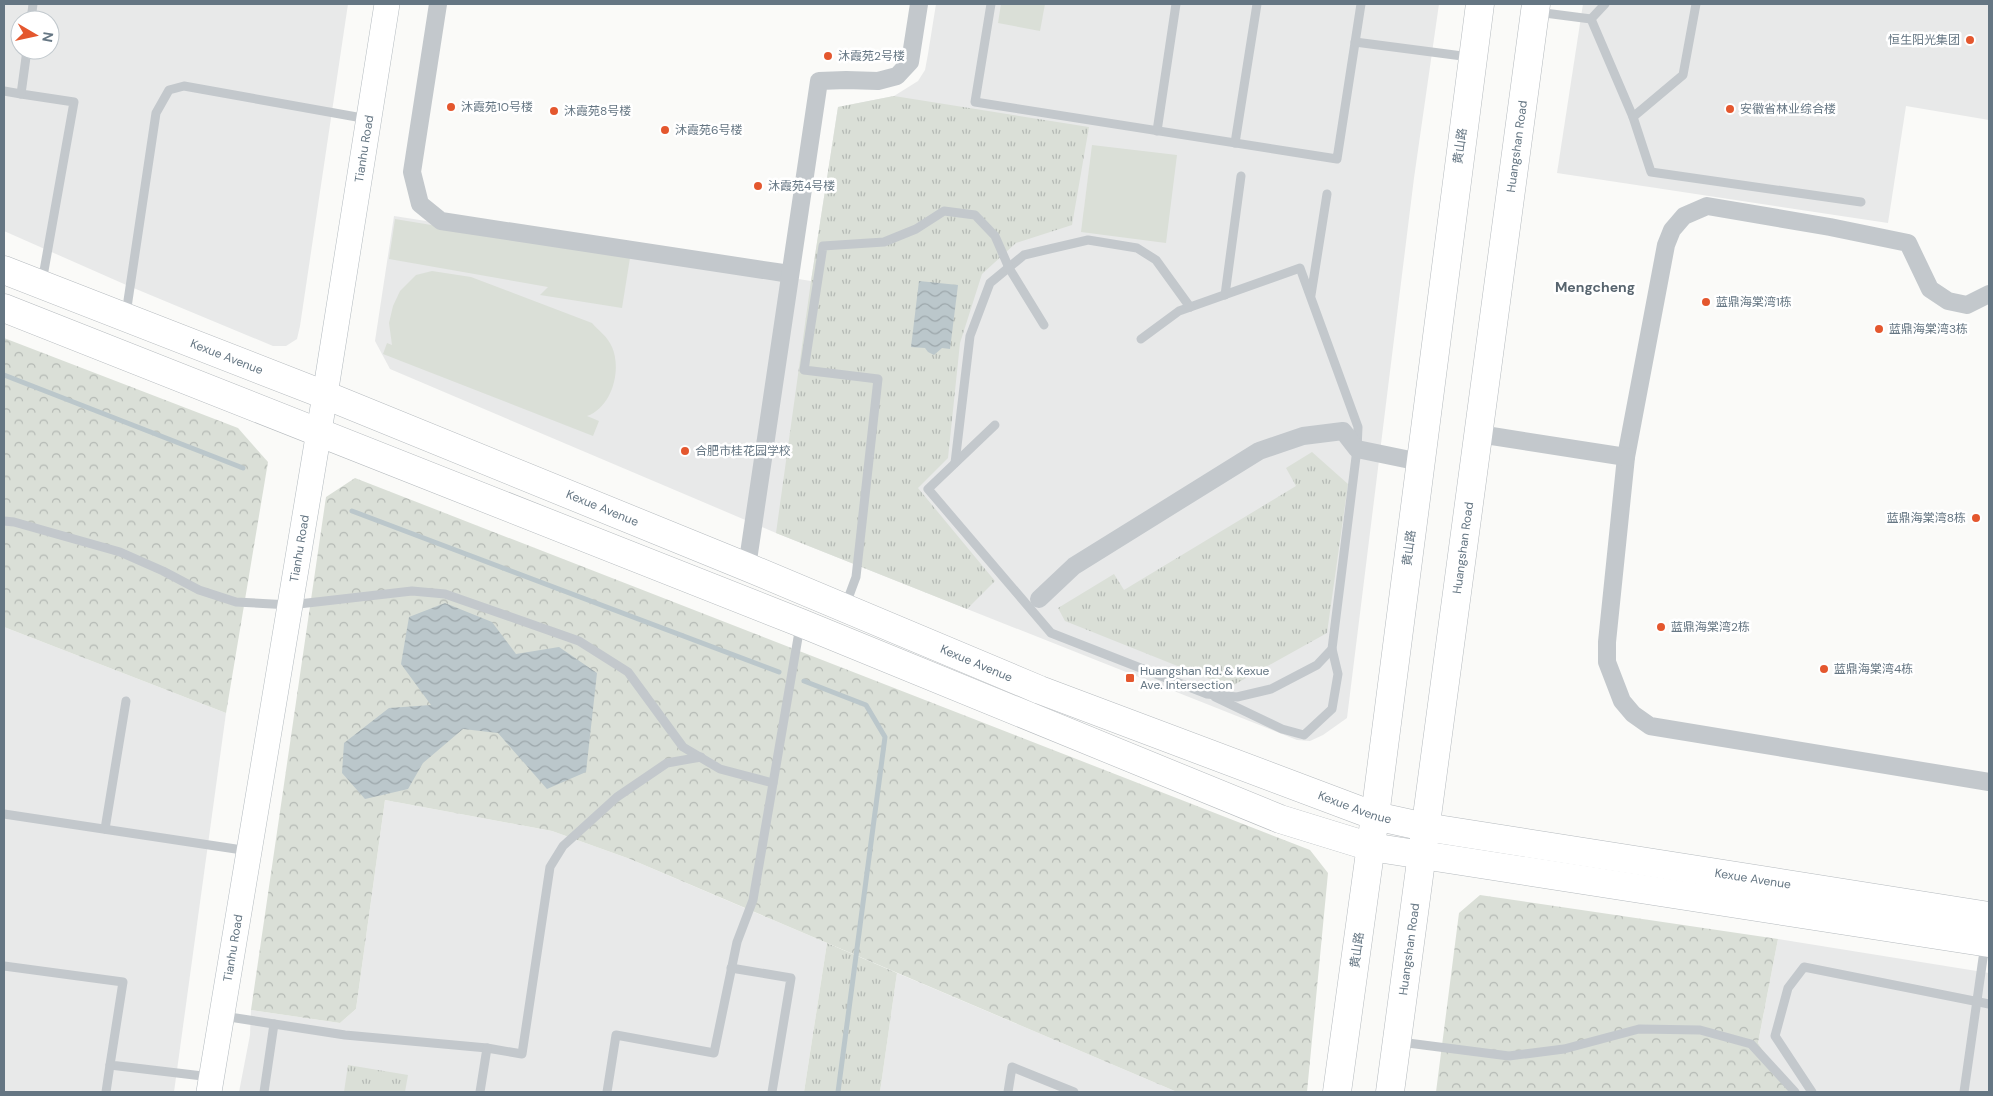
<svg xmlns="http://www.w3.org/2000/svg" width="1993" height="1096" font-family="'DM Sans','Noto Sans SC',sans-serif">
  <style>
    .built { fill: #e8e9e9; fill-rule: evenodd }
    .grass { fill: url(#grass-tufts) }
    .park { fill: url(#park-crowns) }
    .pitch { fill: #dadfd7 }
    .water { fill: url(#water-waves) }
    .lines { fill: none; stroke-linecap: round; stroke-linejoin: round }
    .stream { stroke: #bbc7cb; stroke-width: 5 }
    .secondary-casing { stroke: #b3babf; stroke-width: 26 }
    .primary-casing { stroke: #b5babe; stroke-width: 29 }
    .lane { stroke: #c3c8cc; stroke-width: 9 }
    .street { stroke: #c3c8cc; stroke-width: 18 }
    .secondary { stroke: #fff; stroke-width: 25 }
    .primary { stroke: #fff; stroke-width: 28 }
    .poi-dot { fill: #e4572e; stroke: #fff; stroke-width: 2 }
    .labels { text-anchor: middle; stroke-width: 5; stroke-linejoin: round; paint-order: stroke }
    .poi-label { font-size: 12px; fill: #657683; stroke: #fff; text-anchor: start }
    .street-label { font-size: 12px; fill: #657683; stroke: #fff }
    .neighbourhood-label { font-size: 14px; font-weight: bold; fill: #57646e; stroke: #fff }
  </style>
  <defs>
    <pattern id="grass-tufts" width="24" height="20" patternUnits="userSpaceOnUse" patternTransform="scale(1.25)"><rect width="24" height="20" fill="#dadfd7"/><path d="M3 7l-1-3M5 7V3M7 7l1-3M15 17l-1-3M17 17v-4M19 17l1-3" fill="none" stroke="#b4b9b4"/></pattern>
    <pattern id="park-crowns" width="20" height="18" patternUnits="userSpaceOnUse" patternTransform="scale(1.25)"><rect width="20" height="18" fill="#dadfd7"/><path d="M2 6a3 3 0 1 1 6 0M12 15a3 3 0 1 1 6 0" fill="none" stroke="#b4b9b4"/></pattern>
    <pattern id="water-waves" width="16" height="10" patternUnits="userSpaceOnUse" patternTransform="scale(1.25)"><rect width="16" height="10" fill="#bbc7cb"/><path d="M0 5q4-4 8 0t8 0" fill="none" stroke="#9ca6aa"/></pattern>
  </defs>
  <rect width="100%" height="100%" fill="#fafaf8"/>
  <g class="built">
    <path d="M 4,4 L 348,4 L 300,326 L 297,339 L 286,346 L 273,346 L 124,284 L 4,231 ZM 20,20 L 50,20 L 50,50 L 20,50 Z"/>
    <path d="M 936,4 L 1439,4 L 1414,178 L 1347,718 L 1323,735 L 1310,741 L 1297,740 L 776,533 L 390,369 L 375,341 L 394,216 L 811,281 L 838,107 L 894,96 L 918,81 L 925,70 L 928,54 Z"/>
    <path d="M 1583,4 L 1989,4 L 1989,120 L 1906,106 L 1888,223 L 1557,173 Z"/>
    <path d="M 4,627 L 226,713 L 174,1092 L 4,1092 Z"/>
    <path d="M 385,800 L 552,831 L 630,859 L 827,943 L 804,1092 L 239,1092 L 250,1035 L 251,1010 L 340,1023 L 356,1009 Z"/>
    <path d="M 1778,939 L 1989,973 L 1989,1092 L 1790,1092 L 1758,1043 Z"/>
    <path d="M 897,973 L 1177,1092 L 880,1092 Z"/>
  </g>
  <g class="grass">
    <path d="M 894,96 L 1089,127 L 1072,225 L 1016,243 L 982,274 L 960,343 L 948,458 L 918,488 L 995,581 L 967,609 L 776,533 L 811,281 L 838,107 Z"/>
    <path d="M 1312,452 L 1348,484 L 1327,633 L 1230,687 L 1065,621 L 1058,608 L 1114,574 L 1124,590 L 1296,486 L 1286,468 Z"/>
    <path d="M 827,943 L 897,973 L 880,1092 L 804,1092 Z"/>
    <path d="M 348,1065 L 408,1075 L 405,1092 L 344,1092 Z"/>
  </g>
  <g class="park">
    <path d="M 4,338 L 238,428 L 268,462 L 226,713 L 4,627 Z"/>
    <path d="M 355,478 L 1310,850 L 1328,873 L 1307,1092 L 1177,1092 L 630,859 L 552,831 L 385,800 L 356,1009 L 340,1023 L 251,1010 L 326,497 Z"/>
    <path d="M 1480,895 L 1778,939 L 1758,1043 L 1790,1092 L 1436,1092 L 1459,913 Z"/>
  </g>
  <g class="pitch">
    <path d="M 1001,4 L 1045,4 L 1040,31 L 998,23 Z"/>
    <path d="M 1092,145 L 1177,155 L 1166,243 L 1081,232 Z"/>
    <path d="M 395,219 L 630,258 L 622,308 L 540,295 L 548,287 L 389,259 Z"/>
    <path d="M 432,271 L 471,277 L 592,323 C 599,331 608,337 612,347 C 622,370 612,407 587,416 L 599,421 L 593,436 L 383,354 L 387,343 L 392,345 L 389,323 L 393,306 L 400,291 L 416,275 Z"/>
  </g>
  <g class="water">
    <path d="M 919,281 L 958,285 L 950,349 L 942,348 L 934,355 L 928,352 L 925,348 L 911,347 Z"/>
    <path d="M 445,603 L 492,622 L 516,654 L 559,647 L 597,673 L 586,772 L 547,789 L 498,733 L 463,729 L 423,763 L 408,789 L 365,799 L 342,773 L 344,743 L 389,708 L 431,705 L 401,664 L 409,617 Z"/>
  </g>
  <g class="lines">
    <g class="stream">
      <path d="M 4,375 L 243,468"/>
      <path d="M 352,511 L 779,672"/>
      <path d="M 804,681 L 866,705 L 885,737 L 838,1092"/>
    </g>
    <g class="secondary-casing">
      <g id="secondary">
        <path id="s1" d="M 209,1092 L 325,395 L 387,4"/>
      </g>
    </g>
    <g class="primary-casing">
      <g id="primary">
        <path id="s2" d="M 4,270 L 325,395 L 747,567 L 1040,690 L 1375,816 L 1425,827 L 1989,916"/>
        <path d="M 4,308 L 801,623 L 1280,819 L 1371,847 L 1989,943"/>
        <path d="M 1337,1092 L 1375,816 L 1480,4"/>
        <path id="s3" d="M 1390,1092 L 1536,4"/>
      </g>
    </g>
    <g class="lane">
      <path d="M 991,4 L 975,102 L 1337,159 L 1361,4"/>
      <path d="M 1537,12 L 1591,19 L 1633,117 L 1651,172 L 1861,202"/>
      <path d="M 1591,19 L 1605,4"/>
      <path d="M 31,20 L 33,4"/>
      <path d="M 1355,42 L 1470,57"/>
      <path d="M 27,50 L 21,94 L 74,102 L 42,282"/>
      <path d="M 4,91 L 21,94"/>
      <path d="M 1633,117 L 1683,75 L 1696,4"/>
      <path d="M 1157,131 L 1176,4"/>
      <path d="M 1235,143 L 1257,4"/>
      <path d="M 1225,295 L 1241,176"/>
      <path d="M 1311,295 L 1327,194"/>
      <path d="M 126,314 L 156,113 L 169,90 L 184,86 L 368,119"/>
      <path d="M 995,425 L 928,489 L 1051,633 L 1207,694 L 1237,697 L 1271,689 L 1317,665 L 1332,649 L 1357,449 L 1358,427 L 1300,268 L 1179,311 L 1141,339"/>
      <path d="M 955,463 L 970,336 L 990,283 L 1024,255 L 1088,240 L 1137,248 L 1156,260 L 1190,307"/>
      <path d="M 4,521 L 14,522 L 120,552 L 163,571 L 199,590 L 236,602 L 290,605 L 412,591 L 445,594 L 579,641 L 628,672 L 683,747 L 720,769 L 773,783"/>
      <path d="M 846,604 L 856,577 L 878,379 L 804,370 L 823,246 L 884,242 L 916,229 L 944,211 L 975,215 L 995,236 L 1009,268 L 1044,325"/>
      <path d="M 1215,697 L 1282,729 L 1304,735 L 1332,709 L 1338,674 L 1332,649"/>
      <path d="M 4,814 L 249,851"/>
      <path d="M 105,829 L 126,701"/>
      <path d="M 4,966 L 123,982 L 110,1065 L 211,1077"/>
      <path d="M 731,968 L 791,978 L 772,1092"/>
      <path d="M 223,1016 L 345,1035 L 487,1048 L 522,1054 L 550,867 L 563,846 L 617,797 L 667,763 L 701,757"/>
      <path d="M 1400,1042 L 1509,1056 L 1564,1049 L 1639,1029 L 1700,1030 L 1751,1044 L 1795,1092"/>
      <path d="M 106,1092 L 110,1065"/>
      <path d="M 264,1092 L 274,1024"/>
      <path d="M 480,1092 L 487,1048"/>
      <path d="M 607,1092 L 616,1035 L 714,1053 L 737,942 L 753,900 L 800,626"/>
      <path d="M 1008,1092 L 1012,1067 L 1074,1092"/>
      <path d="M 1812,1092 L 1775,1036 L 1788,988 L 1804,967 L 1989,1004"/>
      <path d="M 1964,1092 L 1985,944"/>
    </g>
    <g class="street">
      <path d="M 438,4 L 412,172 L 420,204 L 441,221 L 790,274"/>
      <path d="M 1989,294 L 1967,305 L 1948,301 L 1930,289 L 1908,243 L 1830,227 L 1707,206 L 1684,216 L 1672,230 L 1666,245 L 1626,457 L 1607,642 L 1607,662 L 1622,701 L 1633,714 L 1650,726 L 1989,782"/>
      <path d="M 1479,434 L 1626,457"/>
      <path d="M 747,567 L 819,81 L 846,80 L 878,81 L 897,76 L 910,62 L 919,4"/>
      <path d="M 1039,599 L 1074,566 L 1259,451 L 1303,436 L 1343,431 L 1357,449 L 1420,462"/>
    </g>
    <use href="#secondary" class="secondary"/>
    <use href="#primary" class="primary"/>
  </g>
  <g class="poi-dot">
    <circle cx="1970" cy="40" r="5"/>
    <circle cx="828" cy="56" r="5"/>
    <circle cx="451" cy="107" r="5"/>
    <circle cx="1730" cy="109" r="5"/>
    <circle cx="554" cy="111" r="5"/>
    <circle cx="665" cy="130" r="5"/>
    <circle cx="758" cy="186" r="5"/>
    <circle cx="1706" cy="302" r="5"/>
    <circle cx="1879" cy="329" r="5"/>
    <circle cx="685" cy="451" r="5"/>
    <circle cx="1976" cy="518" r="5"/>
    <circle cx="1661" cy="627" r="5"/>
    <circle cx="1824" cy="669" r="5"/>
    <rect x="1125" y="673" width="10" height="10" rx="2.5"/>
  </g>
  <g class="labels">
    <g class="poi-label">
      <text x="1960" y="44" text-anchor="end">恒生阳光集团</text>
      <text x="838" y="60">沐霞苑2号楼</text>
      <text x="461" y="111">沐霞苑10号楼</text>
      <text x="1740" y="113">安徽省林业综合楼</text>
      <text x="564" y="115">沐霞苑8号楼</text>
      <text x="675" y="134">沐霞苑6号楼</text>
      <text x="768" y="190">沐霞苑4号楼</text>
      <text x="1716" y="306">蓝鼎海棠湾1栋</text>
      <text x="1889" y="333">蓝鼎海棠湾3栋</text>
      <text x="695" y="455">合肥市桂花园学校</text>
      <text x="1966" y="522" text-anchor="end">蓝鼎海棠湾8栋</text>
      <text x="1671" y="631">蓝鼎海棠湾2栋</text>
      <text x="1834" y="673">蓝鼎海棠湾4栋</text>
      <text x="1140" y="675">Huangshan Rd. &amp; Kexue<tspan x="1140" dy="14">Ave. Intersection</tspan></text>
    </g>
    <g class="street-label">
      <text transform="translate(1460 146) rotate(-82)" y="4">黄山路</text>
      <text dy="4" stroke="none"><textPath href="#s3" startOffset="954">Huangshan Road</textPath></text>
      <text dy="4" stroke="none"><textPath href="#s1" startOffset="956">Tianhu Road</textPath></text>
      <text dy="4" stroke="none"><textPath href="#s2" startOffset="239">Kexue Avenue</textPath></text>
      <text dy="4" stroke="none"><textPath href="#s2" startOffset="644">Kexue Avenue</textPath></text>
      <text dy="4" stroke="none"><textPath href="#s1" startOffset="551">Tianhu Road</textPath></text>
      <text transform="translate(1409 548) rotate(-83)" y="4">黄山路</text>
      <text dy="4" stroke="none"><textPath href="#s3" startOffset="549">Huangshan Road</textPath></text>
      <text dy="4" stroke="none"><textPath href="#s2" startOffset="1049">Kexue Avenue</textPath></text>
      <text dy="4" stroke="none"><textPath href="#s2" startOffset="1454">Kexue Avenue</textPath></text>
      <text dy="4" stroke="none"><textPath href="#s2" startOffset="1859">Kexue Avenue</textPath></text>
      <text dy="4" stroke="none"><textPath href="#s1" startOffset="146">Tianhu Road</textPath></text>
      <text dy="4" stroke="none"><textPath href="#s3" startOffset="144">Huangshan Road</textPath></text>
      <text transform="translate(1357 950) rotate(-82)" y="4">黄山路</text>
    </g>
    <g class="neighbourhood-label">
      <text x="1595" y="292">Mengcheng</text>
    </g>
  </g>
  <rect width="1993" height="1096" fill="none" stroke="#657683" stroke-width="10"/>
  <g transform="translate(35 35) rotate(99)"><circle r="24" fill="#ffffff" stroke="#c1c8cd"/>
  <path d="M0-4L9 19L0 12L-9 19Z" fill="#e4572e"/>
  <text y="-8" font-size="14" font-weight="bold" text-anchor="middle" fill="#657683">N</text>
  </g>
</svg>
